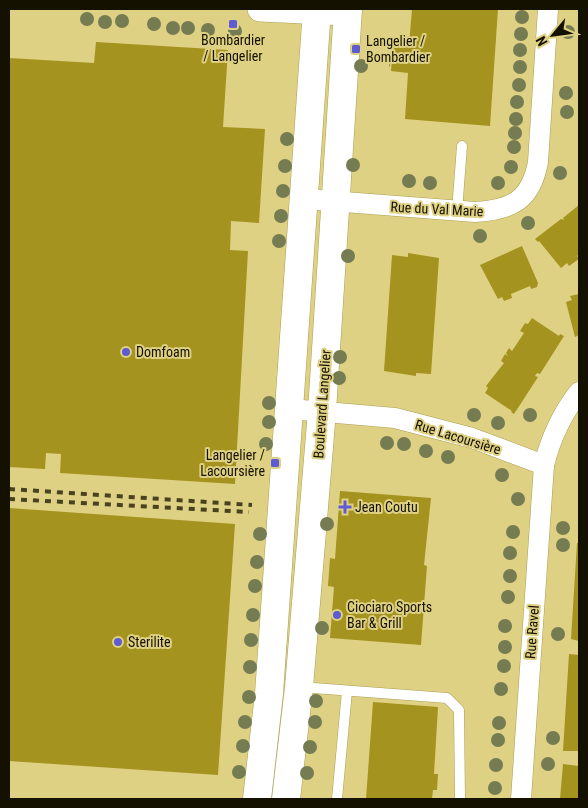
<svg xmlns="http://www.w3.org/2000/svg" width="588" height="808" font-family="'Roboto Condensed',sans-serif">
  <style>
    .building { fill: #a4931f }
    .lines { fill: none; stroke-linecap: round; stroke-linejoin: round }
    .service-casing { stroke: #ab9e51; stroke-width: 11 }
    .minor-casing { stroke: #ab9e51; stroke-width: 21 }
    .tertiary-casing { stroke: #ab9e51; stroke-width: 26 }
    .secondary-casing { stroke: #ab9e51; stroke-width: 29 }
    .path { stroke: #9d9258; stroke-width: 3; stroke-dasharray: 1 4; stroke-linecap: butt }
    .service { stroke: #fff; stroke-width: 10 }
    .minor { stroke: #fff; stroke-width: 20 }
    .tertiary { stroke: #fff; stroke-width: 25 }
    .secondary { stroke: #fff; stroke-width: 28 }
    .rail { stroke: #484221; stroke-width: 4; stroke-dasharray: 6 6; stroke-linecap: butt }
    .tree { fill: #757c52 }
    .poi-dot { fill: #5f5bd4; stroke: #dfd183; stroke-width: 2 }
    .labels { text-anchor: middle; stroke-width: 4; stroke-linejoin: round; paint-order: stroke }
    .poi-label { font-size: 14px; fill: #151100; stroke: #dfd183; text-anchor: start }
    .street-label { font-size: 14px; fill: #151100; stroke: #dfd183 }
  </style>
  <rect width="100%" height="100%" fill="#dfd183"/>
  <g class="building">
    <path d="M 412,9 L 498,9 L 490,126 L 405,119 L 408,73 L 391,71 L 393,44 L 409,45 Z"/>
    <path d="M 96,42 L 228,50 L 223,127 L 265,129 L 259,223 L 231,221 L 230,250 L 248,251 L 235,484 L 60,473 L 61,454 L 46,453 L 45,469 L 9,467 L 9,58 L 94,63 Z"/>
    <path d="M 579,205 L 579,254 L 577,256 L 579,259 L 569,266 L 567,263 L 561,268 L 539,241 L 538,242 L 535,239 L 561,219 L 564,220 L 563,218 Z"/>
    <path d="M 522,246 L 538,283 L 537,287 L 531,289 L 530,286 L 511,294 L 512,298 L 504,301 L 502,297 L 498,299 L 480,265 Z"/>
    <path d="M 408,253 L 439,258 L 431,374 L 416,373 L 416,376 L 384,371 L 392,255 L 408,257 Z"/>
    <path d="M 579,294 L 579,335 L 575,337 L 566,302 L 572,300 L 570,296 Z"/>
    <path d="M 532,318 L 559,336 L 560,334 L 564,336 L 540,374 L 537,373 L 535,376 L 538,377 L 514,414 L 511,412 L 512,411 L 485,393 L 488,388 L 486,386 L 504,363 L 501,361 L 505,354 L 508,356 L 506,353 L 509,348 L 512,351 L 524,333 L 520,331 L 525,323 L 528,324 Z"/>
    <path d="M 340,491 L 431,498 L 424,565 L 427,566 L 421,645 L 330,638 L 334,587 L 328,586 L 330,558 L 335,559 Z"/>
    <path d="M 9,508 L 235,524 L 218,775 L 9,761 Z"/>
    <path d="M 577,543 L 579,543 L 579,641 L 571,639 Z"/>
    <path d="M 569,654 L 579,655 L 579,751 L 563,751 Z"/>
    <path d="M 373,702 L 438,707 L 434,774 L 438,774 L 437,790 L 433,790 L 432,799 L 366,799 Z"/>
    <path d="M 563,764 L 579,766 L 579,799 L 560,799 Z"/>
  </g>
  <g class="lines">
    <g class="service-casing">
      <g id="service">
        <path d="M 457,211 L 462,146"/>
        <path d="M 300,687 L 447,698 L 459,710 L 460,799"/>
        <path d="M 337,799 L 347,691"/>
      </g>
    </g>
    <g class="minor-casing">
      <g id="minor">
        <path d="M 305,199 L 475,212 C 512,210 531,200 538,162 L 548,9"/>
        <path d="M 290,409 L 395,418 L 472,438 L 544,465 C 551,437 561,415 579,392"/>
        <path d="M 521,799 L 544,465"/>
      </g>
    </g>
    <g class="tertiary-casing">
      <path id="tertiary" d="M 260,9 L 347,13"/>
    </g>
    <g class="secondary-casing">
      <g id="secondary">
        <path d="M 257,799 L 269,694 L 317,9"/>
        <path d="M 286,799 L 299,687 L 322,411 L 348,9"/>
      </g>
    </g>
    <path class="path" d="M 389,65 L 391,65"/>
    <use href="#service" class="service"/>
    <use href="#minor" class="minor"/>
    <use href="#tertiary" class="tertiary"/>
    <use href="#secondary" class="secondary"/>
    <g class="rail">
      <path d="M 9,489 L 252,505"/>
      <path d="M 9,499 L 249,512"/>
    </g>
  </g>
  <g class="tree">
    <circle cx="522" cy="17" r="7"/>
    <circle cx="87" cy="19" r="7"/>
    <circle cx="122" cy="21" r="7"/>
    <circle cx="105" cy="22" r="7"/>
    <circle cx="154" cy="24" r="7"/>
    <circle cx="173" cy="28" r="7"/>
    <circle cx="188" cy="28" r="7"/>
    <circle cx="208" cy="30" r="7"/>
    <circle cx="235" cy="31" r="7"/>
    <circle cx="568" cy="32" r="7"/>
    <circle cx="521" cy="34" r="7"/>
    <circle cx="520" cy="50" r="7"/>
    <circle cx="361" cy="66" r="7"/>
    <circle cx="520" cy="67" r="7"/>
    <circle cx="519" cy="85" r="7"/>
    <circle cx="566" cy="93" r="7"/>
    <circle cx="517" cy="102" r="7"/>
    <circle cx="567" cy="112" r="7"/>
    <circle cx="516" cy="119" r="7"/>
    <circle cx="515" cy="133" r="7"/>
    <circle cx="287" cy="139" r="7"/>
    <circle cx="514" cy="147" r="7"/>
    <circle cx="353" cy="165" r="7"/>
    <circle cx="285" cy="166" r="7"/>
    <circle cx="511" cy="167" r="7"/>
    <circle cx="560" cy="173" r="7"/>
    <circle cx="409" cy="181" r="7"/>
    <circle cx="430" cy="183" r="7"/>
    <circle cx="498" cy="183" r="7"/>
    <circle cx="283" cy="191" r="7"/>
    <circle cx="281" cy="216" r="7"/>
    <circle cx="528" cy="223" r="7"/>
    <circle cx="480" cy="236" r="7"/>
    <circle cx="279" cy="241" r="7"/>
    <circle cx="348" cy="256" r="7"/>
    <circle cx="340" cy="357" r="7"/>
    <circle cx="339" cy="378" r="7"/>
    <circle cx="269" cy="403" r="7"/>
    <circle cx="474" cy="415" r="7"/>
    <circle cx="530" cy="415" r="7"/>
    <circle cx="269" cy="422" r="7"/>
    <circle cx="498" cy="423" r="7"/>
    <circle cx="387" cy="443" r="7"/>
    <circle cx="266" cy="444" r="7"/>
    <circle cx="404" cy="444" r="7"/>
    <circle cx="426" cy="451" r="7"/>
    <circle cx="448" cy="457" r="7"/>
    <circle cx="502" cy="475" r="7"/>
    <circle cx="518" cy="499" r="7"/>
    <circle cx="327" cy="524" r="7"/>
    <circle cx="563" cy="528" r="7"/>
    <circle cx="513" cy="532" r="7"/>
    <circle cx="260" cy="534" r="7"/>
    <circle cx="563" cy="545" r="7"/>
    <circle cx="510" cy="553" r="7"/>
    <circle cx="257" cy="562" r="7"/>
    <circle cx="510" cy="576" r="7"/>
    <circle cx="255" cy="586" r="7"/>
    <circle cx="508" cy="597" r="7"/>
    <circle cx="253" cy="615" r="7"/>
    <circle cx="505" cy="626" r="7"/>
    <circle cx="322" cy="628" r="7"/>
    <circle cx="558" cy="634" r="7"/>
    <circle cx="251" cy="640" r="7"/>
    <circle cx="505" cy="647" r="7"/>
    <circle cx="504" cy="666" r="7"/>
    <circle cx="250" cy="667" r="7"/>
    <circle cx="501" cy="689" r="7"/>
    <circle cx="249" cy="697" r="7"/>
    <circle cx="316" cy="701" r="7"/>
    <circle cx="245" cy="722" r="7"/>
    <circle cx="315" cy="722" r="7"/>
    <circle cx="499" cy="723" r="7"/>
    <circle cx="553" cy="738" r="7"/>
    <circle cx="498" cy="740" r="7"/>
    <circle cx="243" cy="746" r="7"/>
    <circle cx="310" cy="747" r="7"/>
    <circle cx="548" cy="764" r="7"/>
    <circle cx="496" cy="765" r="7"/>
    <circle cx="239" cy="772" r="7"/>
    <circle cx="307" cy="773" r="7"/>
    <circle cx="495" cy="788" r="7"/>
  </g>
  <g class="poi-dot">
    <rect x="228" y="19" width="10" height="10" rx="2.5"/>
    <rect x="351" y="44" width="10" height="10" rx="2.5"/>
    <circle cx="126" cy="352" r="5"/>
    <rect x="270" y="458" width="10" height="10" rx="2.5"/>
    <path d="M342.5 499.5h5v5h5v5h-5v5h-5v-5h-5v-5h5z"/>
    <circle cx="337" cy="615" r="5"/>
    <circle cx="118" cy="642" r="5"/>
  </g>
  <g class="labels">
    <g class="poi-label">
      <text x="233" y="45" text-anchor="middle">Bombardier<tspan x="233" dy="16">/ Langelier</tspan></text>
      <text x="366" y="46">Langelier /<tspan x="366" dy="16">Bombardier</tspan></text>
      <text x="136" y="357">Domfoam</text>
      <text x="265" y="460" text-anchor="end">Langelier /<tspan x="265" dy="16">Lacoursière</tspan></text>
      <text x="355" y="512">Jean Coutu</text>
      <text x="347" y="612">Ciociaro Sports<tspan x="347" dy="16">Bar &amp; Grill</tspan></text>
      <text x="128" y="647">Sterilite</text>
    </g>
    <g class="street-label">
      <text transform="translate(437 209) rotate(3)" y="5">Rue du Val Marie</text>
      <text transform="translate(322 404) rotate(-86)" y="5">Boulevard Langelier</text>
      <text transform="translate(458 437) rotate(17)" y="5">Rue Lacoursière</text>
      <text transform="translate(532 632) rotate(-86)" y="5">Rue Ravel</text>
    </g>
  </g>
  <rect width="588" height="808" fill="none" stroke="#151100" stroke-width="20"/>
  <g transform="translate(553 35) rotate(241)" stroke="#dfd183" stroke-width="4" paint-order="stroke">
  <path d="M0-4L9 19L0 12L-9 19Z" fill="#151100"/>
  <text y="-8" font-size="14" font-weight="bold" text-anchor="middle" fill="#151100">N</text>
  </g>
</svg>
